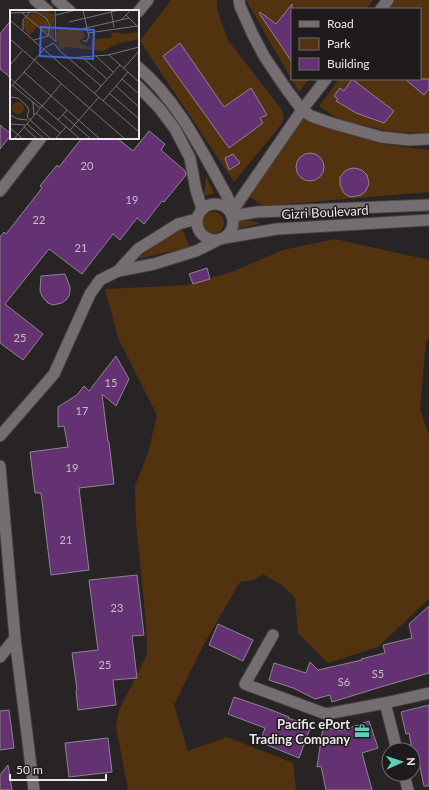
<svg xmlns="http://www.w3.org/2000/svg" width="429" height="790" font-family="Lato,sans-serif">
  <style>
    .green { fill: #533210 }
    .building { fill: #643272; stroke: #8b878c }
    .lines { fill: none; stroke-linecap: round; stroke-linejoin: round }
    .minor-casing { stroke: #464143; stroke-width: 13 }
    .secondary-casing { stroke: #464143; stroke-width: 13 }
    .minor { stroke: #756e70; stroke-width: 11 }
    .secondary { stroke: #756e70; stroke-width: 11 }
    .labels { text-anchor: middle; stroke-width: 3; stroke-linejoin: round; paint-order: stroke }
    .number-label { font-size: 11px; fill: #cbbbcd }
    .street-label { font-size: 13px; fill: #ede9eb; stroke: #1f1a1c }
    .poi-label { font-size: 13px; font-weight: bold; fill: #ede9eb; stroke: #1f1a1c; text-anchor: end }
    .inset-road { fill: none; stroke: #777274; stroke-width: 1 }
    .view { fill: #3c65db; fill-opacity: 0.15; stroke: #3c65db; stroke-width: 2 }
    .inset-edge { fill: none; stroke: #ede9eb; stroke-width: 2 }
  </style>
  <rect width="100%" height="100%" fill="#282325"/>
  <g class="green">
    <path d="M 171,0 L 217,0 L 218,12 L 228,40 L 282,110 L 284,118 L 280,126 L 234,182 L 140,41 Z"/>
    <path d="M 246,0 L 373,0 L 366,9 L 292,9 L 292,79 L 309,79 L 299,92 Z"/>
    <path d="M 391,0 L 429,0 L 429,133 L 392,132 L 338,119 L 319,106 L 339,79 L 420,79 L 420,9 L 384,9 Z"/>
    <path d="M 303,118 L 322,127 L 382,144 L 429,150 L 429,192 L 264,206 L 247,195 Z"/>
    <path d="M 206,176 L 214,193 L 204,196 Z"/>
    <circle cx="213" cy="223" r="11"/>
    <path d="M 236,218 L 261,223 L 236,229 Z"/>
    <path d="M 181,226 L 190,247 L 137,259 Z"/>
    <path d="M 335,239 L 429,260 L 429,337 L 426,342 L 420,409 L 429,435 L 429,599 L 378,647 L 328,663 L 298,633 L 295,598 L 283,586 L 263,574 L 254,580 L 240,582 L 203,646 L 174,705 L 188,751 L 227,737 L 293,763 L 296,790 L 128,790 L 116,727 L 119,710 L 147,655 L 146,624 L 136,522 L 135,486 L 148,453 L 157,415 L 118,338 L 105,289 L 188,285 L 234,271 L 283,250 Z"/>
  </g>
  <g class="building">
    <path d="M 292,4 L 292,62 L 259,13 L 260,12 L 276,24 Z"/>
    <path d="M 11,20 L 11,78 L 0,69 L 0,34 Z"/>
    <path d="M 180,43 L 224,107 L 251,88 L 267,115 L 260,118 L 263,123 L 229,148 L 163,56 Z"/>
    <path d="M 352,79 L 394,111 L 384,123 L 356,113 L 336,101 L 338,99 L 334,96 L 340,88 L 344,91 Z"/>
    <path d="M 405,79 L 429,79 L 429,89 L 424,95 Z"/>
    <path d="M 0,125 L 11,134 L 11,135 L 0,149 Z"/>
    <path d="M 149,131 L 165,144 L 161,150 L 185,171 L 186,175 L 164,202 L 162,201 L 144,224 L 137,218 L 120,240 L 113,234 L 82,274 L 49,249 L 5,304 L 43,334 L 23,360 L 0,343 L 0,237 L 4,232 L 6,234 L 42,188 L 40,186 L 57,165 L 59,167 L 82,138 L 117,138 L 133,151 Z"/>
    <circle cx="310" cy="167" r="14"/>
    <path d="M 233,154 L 240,163 L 229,170 L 225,158 Z"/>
    <path d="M 354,168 L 359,169 L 363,171 L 367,175 L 368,179 L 369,184 L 365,192 L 361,195 L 352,197 L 348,196 L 344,193 L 340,185 L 340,177 L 345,171 L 349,169 Z"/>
    <path d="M 207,268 L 210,279 L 193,284 L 189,274 Z"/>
    <path d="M 65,274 L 70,287 L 70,291 L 69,296 L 66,300 L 62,303 L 53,305 L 48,303 L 45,300 L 42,296 L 40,291 L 41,276 Z"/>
    <path d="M 116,356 L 129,379 L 116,406 L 102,394 L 108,442 L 109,442 L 114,484 L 79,488 L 89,570 L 51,575 L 41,493 L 35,493 L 30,452 L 68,447 L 64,426 L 58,427 L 58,407 L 77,395 L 84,386 L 89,391 Z"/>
    <path d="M 137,575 L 144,635 L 132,636 L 137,678 L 113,680 L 116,705 L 78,710 L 76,691 L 77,690 L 72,653 L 98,650 L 89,580 Z"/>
    <path d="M 429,606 L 429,673 L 384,686 L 332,702 L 330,695 L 315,699 L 293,688 L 269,680 L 274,663 L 306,673 L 310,662 L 318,670 L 362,660 L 361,659 L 385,653 L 383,645 L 412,638 L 409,624 Z"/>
    <path d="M 218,624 L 253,640 L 243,661 L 209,645 Z"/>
    <path d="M 234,697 L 266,708 L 289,717 L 288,718 L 311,726 L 299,758 L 260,742 L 265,728 L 228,714 Z"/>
    <path d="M 429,705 L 429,786 L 424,786 L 418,758 L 414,760 L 409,733 L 406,734 L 401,712 Z"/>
    <path d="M 9,710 L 14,748 L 0,750 L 0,711 Z"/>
    <path d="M 369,721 L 378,748 L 362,753 L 372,790 L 326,790 L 321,766 L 317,767 L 323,727 L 341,731 Z"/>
    <path d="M 108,738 L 112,772 L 69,777 L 65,743 Z"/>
    <path d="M 8,765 L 12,790 L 0,790 L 0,775 Z"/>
  </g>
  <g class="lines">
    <g class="minor-casing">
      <g id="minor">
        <path d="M 239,0 L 240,6 L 252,33 L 264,56 L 287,90 L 302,110 L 311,116 L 331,123 L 381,137 L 409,140 L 429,139"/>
        <path d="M 381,9 L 388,0"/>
        <path d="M 138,12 L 148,0"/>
        <path d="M 0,191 L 41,138"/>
        <path d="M 231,213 L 302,110 L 326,79"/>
        <path d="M 118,271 L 138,249 L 159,236 L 178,224 L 197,219"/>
        <path d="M 0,436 L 54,374 L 90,294 L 100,280 L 118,271 L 154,264 L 196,251 L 216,241"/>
        <path d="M 0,466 L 15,638 L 34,790"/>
        <path d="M 273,635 L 245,684 L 326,714 L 385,703 L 429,693"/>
        <path d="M 0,657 L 15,638"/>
        <path d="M 385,703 L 397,750"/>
        <path d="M 404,774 L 408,790"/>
      </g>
    </g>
    <g class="secondary-casing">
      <g id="secondary">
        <path d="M 35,0 L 48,11"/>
        <path d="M 57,0 L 70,11"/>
        <path d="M 138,67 C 178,101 202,151 227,196 L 230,203 L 230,211"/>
        <path d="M 138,86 L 160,109 L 175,129 L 190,158 L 196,190 L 202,209"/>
        <circle cx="215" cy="222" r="18"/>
        <path d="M 232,216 L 257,212 L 429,205"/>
        <path d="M 224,238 L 277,229 L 429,220"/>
      </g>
    </g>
    <use href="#minor" class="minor"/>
    <use href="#secondary" class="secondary"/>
  </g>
  <defs>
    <g id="office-bare" transform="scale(1.2)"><path d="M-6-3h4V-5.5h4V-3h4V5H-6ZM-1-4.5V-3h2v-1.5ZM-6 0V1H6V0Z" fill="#5eceb8" stroke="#1f1a1c" stroke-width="2.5" paint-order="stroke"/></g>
  </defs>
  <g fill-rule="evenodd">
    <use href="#office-bare" x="362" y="731"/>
  </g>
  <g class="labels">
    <g class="number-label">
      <text x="87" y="170">20</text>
      <text x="132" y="204">19</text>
      <text x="39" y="224">22</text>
      <text x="81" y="252">21</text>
      <text x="20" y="342">25</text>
      <text x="111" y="387">15</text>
      <text x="82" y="415">17</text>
      <text x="72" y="472">19</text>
      <text x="66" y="544">21</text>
      <text x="117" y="612">23</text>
      <text x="105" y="669">25</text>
      <text x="378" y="678">S5</text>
      <text x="344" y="686">S6</text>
    </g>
    <g class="street-label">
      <text transform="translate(325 212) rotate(-3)" y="5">Gizri Boulevard</text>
    </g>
    <g class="poi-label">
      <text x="350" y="729">Pacific ePort<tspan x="350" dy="15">Trading Company</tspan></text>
    </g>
  </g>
  <g transform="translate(10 10)">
    <rect width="129" height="129" fill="#282325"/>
    <path d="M 35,0 L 44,5 L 44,29 L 39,26 L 41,14 L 33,5 L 28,2 L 11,1 ZM 25,3 L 37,10 L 40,15 L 39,24 L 27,17 L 19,26 L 16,22 L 13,14 L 16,6 ZM 49,16 L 54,19 L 71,19 L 75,26 L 69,32 L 78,37 L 81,36 L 82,29 L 101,28 L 102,23 L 107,22 L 114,24 L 129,22 L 129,29 L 107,34 L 93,41 L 58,37 L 49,40 L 47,24 ZM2 98a6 6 0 1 1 12 0a6 6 0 1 1-12 0Z" fill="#533210"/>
    <path class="inset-road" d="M 45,0 L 46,32M 73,0 L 79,27 L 76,32 L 73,30M 101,0 L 104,17M 0,3 L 26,2 L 36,8 L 40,15 L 38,26 L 24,30M 12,3 L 45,31M 46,5 L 66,0M 116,5 L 129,18M 112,9 L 121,0M 0,10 L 129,122M 59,12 L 110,0M 72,19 L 119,8M 13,20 L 13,10 L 20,2M 78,23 L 127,16M 0,29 L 115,129M 45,34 L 49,40 L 91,76M 99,45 L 129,72M 86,46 L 103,62M 59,48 L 98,45 L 129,37M 73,48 L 97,69M 0,55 L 12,41M 114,58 L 129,41M 14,62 L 90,129M 0,68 L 70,129M 112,69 L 129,84M 2,75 L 30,98M 106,76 L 129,97M 0,78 L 36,37 L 44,33M 85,83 L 110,55M 99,83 L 128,108M 0,87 L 8,88 L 16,95 L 19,100 L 17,107 L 21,110M 93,91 L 118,62M 23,92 L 24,105M 26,103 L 50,123M 0,105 L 8,109 L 18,110M 53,105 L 80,128M 20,110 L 41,129M 48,110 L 57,100M 1,114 L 15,115M 17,114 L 34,129M 14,117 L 27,129M 0,118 L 13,129M 60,120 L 89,87M 4,129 L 51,74M 45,129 L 56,117"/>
    <path class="view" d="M 31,17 L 84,20 L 83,49 L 30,46 Z"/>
    <rect width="129" height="129" class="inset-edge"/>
  </g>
  <rect x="291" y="8" width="130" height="72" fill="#1f1a1c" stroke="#716d6f"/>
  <rect x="299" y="21" width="20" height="6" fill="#756e70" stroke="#716d6f"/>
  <text x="327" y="28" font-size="12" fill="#ede9eb">Road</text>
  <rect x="299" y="38" width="20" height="12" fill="#533210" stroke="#716d6f"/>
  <text x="327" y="48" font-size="12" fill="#ede9eb">Park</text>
  <rect x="299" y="58" width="20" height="12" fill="#643272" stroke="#716d6f"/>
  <text x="327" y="68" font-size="12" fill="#ede9eb">Building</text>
  <g transform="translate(401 762) rotate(87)"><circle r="19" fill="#1f1a1c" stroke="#716d6f"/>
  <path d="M0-3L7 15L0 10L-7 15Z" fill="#5eceb8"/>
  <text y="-6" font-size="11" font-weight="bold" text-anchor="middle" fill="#ede9eb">N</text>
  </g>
  <path d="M10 774v6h96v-6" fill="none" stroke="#ede9eb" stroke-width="2"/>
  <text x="16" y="774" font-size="12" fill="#ede9eb" stroke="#1f1a1c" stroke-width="3" paint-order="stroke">50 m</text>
</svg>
